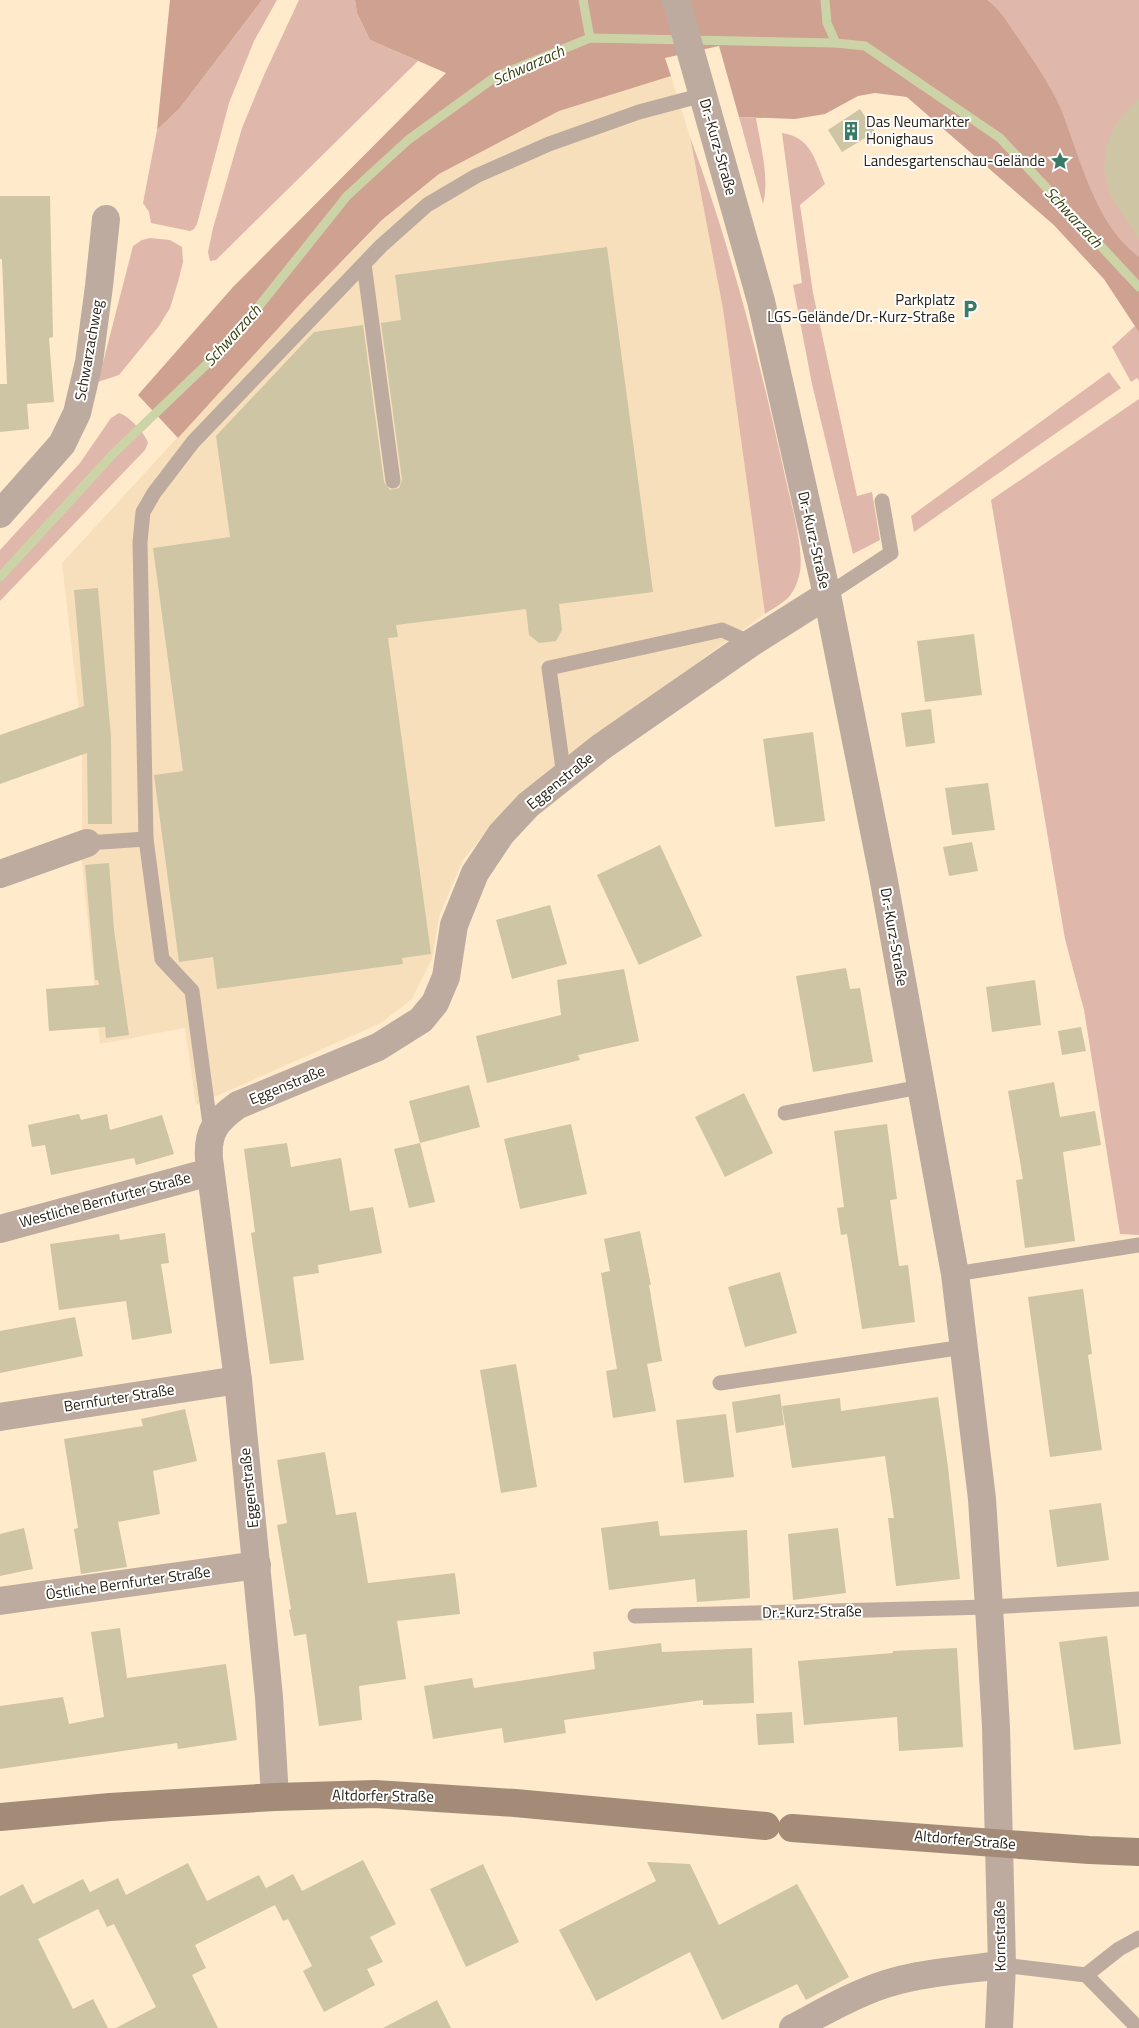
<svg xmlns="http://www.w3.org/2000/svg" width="1139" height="2028" font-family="'Titillium Web',sans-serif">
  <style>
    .built { fill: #f8dfbb }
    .green { fill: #e0b8ab }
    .forest { fill: #cfa191 }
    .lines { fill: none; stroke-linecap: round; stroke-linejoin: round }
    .stream { stroke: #ccd4a7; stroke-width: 9 }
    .building { fill: #cdc5a4 }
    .service { stroke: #bdab9f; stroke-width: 15 }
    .minor { stroke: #bdab9f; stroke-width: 28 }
    .secondary { stroke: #a48b78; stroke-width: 28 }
    .labels { text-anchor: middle; stroke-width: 4; stroke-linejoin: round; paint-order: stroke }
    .poi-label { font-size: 15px; fill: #292217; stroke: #fff; text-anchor: end }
    .street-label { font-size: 15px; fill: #292217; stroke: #fff }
    .water-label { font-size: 16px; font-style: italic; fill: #3b410d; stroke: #fff }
  </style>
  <rect width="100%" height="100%" fill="#ffeacc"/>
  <path class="built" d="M 671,76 L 690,137 L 723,309 L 765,614 L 572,752 L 498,816 L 463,860 L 440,914 L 432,959 L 412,999 L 381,1023 L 196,1105 L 185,1028 L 100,1044 L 82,863 L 82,738 L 62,563 L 303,301 L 383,220 L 439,174 L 559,111 Z"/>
  <g class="green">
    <path d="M 262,0 L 277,0 L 254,41 L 229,103 L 197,224 L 194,229 L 190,231 L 151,223 L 149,212 L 143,203 L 157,130 L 180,108 Z"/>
    <path d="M 299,0 L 355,0 L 357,13 L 370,40 L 418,61 L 216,260 L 210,261 L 208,252 L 213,228 L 242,128 L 264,75 Z"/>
    <path d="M 527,0 L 1139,0 L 1139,381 L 1137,378 L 1131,382 L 1112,347 L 1135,326 L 1104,279 L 1054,225 L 907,97 L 728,25 Z"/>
    <path d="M 739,117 L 756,118 C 760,143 770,179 763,204 Z"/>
    <path d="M 782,133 C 811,137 815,160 825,184 L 800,205 L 813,293 L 857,496 L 872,492 L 880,540 L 853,554 L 812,384 L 793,285 L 802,283 Z"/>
    <path d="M 690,137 C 731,248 760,361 785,476 C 790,500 806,553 799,576 C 793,599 783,602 765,614 L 723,309 Z"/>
    <path d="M 150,238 L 170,240 L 182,247 L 183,262 L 178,282 L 170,308 L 159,326 L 119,375 L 98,382 L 133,246 L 142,240 Z"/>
    <path d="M 1109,372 L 1121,388 L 914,532 L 911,516 Z"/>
    <path d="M 1139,399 L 1139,1235 L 1120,1234 L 1084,1010 L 1065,939 L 991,500 Z"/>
    <path d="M 119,413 C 129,416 145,433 148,443 L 145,450 L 0,601 L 0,550 L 80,463 L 111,418 Z"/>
  </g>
  <g class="forest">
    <path d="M 170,0 L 262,0 L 180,108 L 157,130 Z"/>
    <path d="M 355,0 L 987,0 C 1000,9 1009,25 1018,38 C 1033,60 1049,83 1060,107 C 1080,156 1094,224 1139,257 L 1139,332 L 1104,279 L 1054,225 L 907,97 L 875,93 L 858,96 L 825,114 L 795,119 L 739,117 L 719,46 L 665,58 L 671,76 L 559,111 L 439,174 L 382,220 L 303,301 L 178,438 L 138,395 L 233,287 L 446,73 L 370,40 L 357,13 Z"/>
  </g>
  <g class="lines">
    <g class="stream">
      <path d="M 583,0 L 590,38"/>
      <path d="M 825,0 L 827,23 L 836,43"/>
      <path d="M 0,577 L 114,453 L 231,341 L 347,196 L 408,140 L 495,77 L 590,38 L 836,43 L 865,46 L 1000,138 L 1139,287"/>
    </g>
  </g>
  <g class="building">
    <path d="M 1139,99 L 1139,239 L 1110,194 L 1104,170 L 1106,146 L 1116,123 Z"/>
    <path d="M 860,109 L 875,132 L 842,152 L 828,130 Z"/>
    <path d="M 0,196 L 50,196 L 53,337 L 49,338 L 54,402 L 27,404 L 29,429 L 0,432 L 0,384 L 7,384 L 2,259 L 0,259 Z"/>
    <path d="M 607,247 L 653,592 L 559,604 L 562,630 L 556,641 L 539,643 L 529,635 L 526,609 L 396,625 L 398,637 L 388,638 L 431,954 L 402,958 L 403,964 L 217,989 L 213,957 L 179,962 L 154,775 L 183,771 L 153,548 L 230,537 L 216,436 L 314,332 L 363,325 L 384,482 L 390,490 L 399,488 L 402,480 L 381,323 L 401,320 L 395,275 Z"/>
    <path d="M 98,588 L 111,737 L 112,824 L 88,824 L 87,753 L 0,784 L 0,735 L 84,706 L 74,590 Z"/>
    <path d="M 974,634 L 982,695 L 925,702 L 917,641 Z"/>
    <path d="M 931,709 L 935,743 L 906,747 L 901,713 Z"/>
    <path d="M 813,732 L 825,821 L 775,827 L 763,739 Z"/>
    <path d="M 988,783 L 995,830 L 952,835 L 945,788 Z"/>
    <path d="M 972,842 L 978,871 L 949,876 L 943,847 Z"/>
    <path d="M 660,845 L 702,936 L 639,965 L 597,875 Z"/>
    <path d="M 109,863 L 114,930 L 129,1035 L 106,1038 L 105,1027 L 49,1031 L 46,989 L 99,985 L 98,980 L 95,980 L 85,865 Z"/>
    <path d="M 550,905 L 567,964 L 512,979 L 496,920 Z"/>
    <path d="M 846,968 L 850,989 L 860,988 L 873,1062 L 813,1072 L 796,976 Z"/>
    <path d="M 624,969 L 639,1041 L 578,1055 L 580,1060 L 487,1083 L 476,1036 L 561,1015 L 557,980 Z"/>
    <path d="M 1035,980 L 1041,1025 L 992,1032 L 986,987 Z"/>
    <path d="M 1081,1027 L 1086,1051 L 1062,1055 L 1058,1031 Z"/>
    <path d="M 1054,1082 L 1060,1117 L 1095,1111 L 1101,1145 L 1063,1152 L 1075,1241 L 1025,1248 L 1016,1180 L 1023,1179 L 1008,1091 Z"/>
    <path d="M 469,1085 L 480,1127 L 420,1143 L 409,1101 Z"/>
    <path d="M 744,1093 L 773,1153 L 725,1177 L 695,1117 Z"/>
    <path d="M 79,1114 L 81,1120 L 107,1114 L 110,1130 L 162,1115 L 174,1154 L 136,1165 L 134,1158 L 51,1175 L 45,1145 L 32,1147 L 28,1125 Z"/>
    <path d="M 571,1124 L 587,1194 L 520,1209 L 504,1139 Z"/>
    <path d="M 887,1124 L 897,1199 L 890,1200 L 899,1266 L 908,1265 L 915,1322 L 862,1329 L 847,1234 L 841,1235 L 837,1208 L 844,1207 L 834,1131 Z"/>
    <path d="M 287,1143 L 291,1167 L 341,1158 L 350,1211 L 373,1207 L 382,1253 L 318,1265 L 319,1273 L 293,1277 L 304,1360 L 270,1364 L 251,1233 L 255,1232 L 244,1149 Z"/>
    <path d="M 420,1143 L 435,1202 L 409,1208 L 394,1149 Z"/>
    <path d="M 640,1231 L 651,1285 L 649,1285 L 662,1361 L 647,1364 L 656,1411 L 613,1418 L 606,1371 L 617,1369 L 601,1273 L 610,1271 L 604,1239 Z"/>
    <path d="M 165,1233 L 169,1263 L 161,1264 L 172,1333 L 132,1340 L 126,1301 L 59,1310 L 50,1244 L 119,1234 L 120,1240 Z"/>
    <path d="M 780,1272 L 797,1333 L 745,1347 L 728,1287 Z"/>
    <path d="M 1083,1289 L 1092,1354 L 1088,1355 L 1102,1450 L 1050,1457 L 1028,1297 Z"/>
    <path d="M 75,1317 L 83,1356 L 0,1373 L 0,1331 Z"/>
    <path d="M 516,1364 L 537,1487 L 501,1493 L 480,1370 Z"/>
    <path d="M 780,1394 L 784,1425 L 736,1433 L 732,1402 Z"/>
    <path d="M 938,1397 L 948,1467 L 960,1579 L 896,1586 L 888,1518 L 894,1518 L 885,1456 L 792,1468 L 782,1406 L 840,1398 L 841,1411 Z"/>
    <path d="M 185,1409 L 197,1461 L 153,1471 L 160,1514 L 118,1522 L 127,1567 L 81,1574 L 74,1529 L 78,1528 L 64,1439 L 143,1426 L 141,1419 Z"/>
    <path d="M 726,1414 L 734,1477 L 684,1483 L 676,1420 Z"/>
    <path d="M 325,1452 L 336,1515 L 356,1512 L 368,1583 L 455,1573 L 460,1614 L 397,1621 L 406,1679 L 359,1686 L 362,1720 L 319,1726 L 306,1634 L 294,1636 L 289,1610 L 291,1609 L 277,1525 L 287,1523 L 277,1460 Z"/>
    <path d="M 1101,1503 L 1109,1560 L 1057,1567 L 1049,1510 Z"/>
    <path d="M 658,1521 L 660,1536 L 747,1530 L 750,1598 L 697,1602 L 695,1579 L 609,1590 L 601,1528 Z"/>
    <path d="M 24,1528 L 33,1569 L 0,1576 L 0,1534 Z"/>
    <path d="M 838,1528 L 846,1593 L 793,1600 L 788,1534 Z"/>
    <path d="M 120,1628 L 127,1678 L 226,1664 L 237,1740 L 178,1749 L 177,1743 L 0,1769 L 0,1706 L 63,1697 L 69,1724 L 104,1717 L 91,1632 Z"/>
    <path d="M 1107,1636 L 1121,1744 L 1074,1750 L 1059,1642 Z"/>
    <path d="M 661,1643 L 662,1652 L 752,1648 L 754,1703 L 703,1705 L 703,1700 L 564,1720 L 566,1733 L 504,1743 L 502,1728 L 433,1739 L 424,1686 L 472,1678 L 474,1688 L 595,1669 L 593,1652 Z"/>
    <path d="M 957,1648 L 963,1747 L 899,1751 L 897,1717 L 804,1725 L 798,1661 L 893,1653 L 893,1651 Z"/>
    <path d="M 792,1712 L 794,1743 L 758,1745 L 756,1714 Z"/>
    <path d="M 363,1860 L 396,1924 L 370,1937 L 383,1962 L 367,1969 L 375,1985 L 324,2012 L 303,1971 L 312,1966 L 288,1919 L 283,1921 L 275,1905 L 195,1945 L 206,1968 L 192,1975 L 218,2028 L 116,2028 L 156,2007 L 114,1924 L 107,1927 L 98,1909 L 38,1939 L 73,2009 L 93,1999 L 108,2028 L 0,2028 L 0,1896 L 23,1884 L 33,1904 L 83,1879 L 95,1902 L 90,1892 L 118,1878 L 126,1895 L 188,1863 L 207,1901 L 259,1875 L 270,1896 L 266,1888 L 293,1874 L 302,1891 Z"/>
    <path d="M 647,1862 L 690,1864 L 719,1925 L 797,1884 L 849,1977 L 806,2000 L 797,1984 L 722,2020 L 690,1952 L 596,2001 L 559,1930 L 656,1881 Z"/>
    <path d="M 483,1864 L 519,1942 L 466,1967 L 430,1889 Z"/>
    <path d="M 437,2000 L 451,2028 L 383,2028 Z"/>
  </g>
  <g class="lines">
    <g class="service">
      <path d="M 364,264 L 393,481"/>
      <path d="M 827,595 L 891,553 L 882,501"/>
      <path d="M 564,776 L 549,668 L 722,630 L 751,643"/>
      <path d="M 87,843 L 146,839"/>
      <path d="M 785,1113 L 920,1087"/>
      <path d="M 211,1132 L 192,991 L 162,959 L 146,839 L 140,542 L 143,512 L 154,493 L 193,442 L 381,246 L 427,205 L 476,176 L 549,144 L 639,112 L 703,95"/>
      <path d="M 955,1274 L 1139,1245"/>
      <path d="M 720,1383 L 964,1347"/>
      <path d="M 635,1616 L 989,1607 L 1139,1599"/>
      <path d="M 1002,1965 L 1086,1975 L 1138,2028"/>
      <path d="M 1086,1975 L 1119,1949 L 1139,1938"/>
    </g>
    <g class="minor">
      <path d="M 676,0 L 761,301 L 827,595 L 883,876 L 955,1274 L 982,1499 L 989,1607 L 996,1727 L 1002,1965 L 999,2028"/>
      <path d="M 0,514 L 62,444 L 77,413 L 89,362 L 99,286 L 106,219"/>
      <path d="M 0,874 L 87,843"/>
      <path d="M 0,1229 L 210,1172"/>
      <path d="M 0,1417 L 238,1380"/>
      <path d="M 0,1601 L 257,1565"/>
      <path d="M 275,1797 L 269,1697 L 238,1380 L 209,1159 C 207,1131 216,1121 238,1105 L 378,1047 L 421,1020 L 435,1003 L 446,977 L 454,925 L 475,873 L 501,834 L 528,805 L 601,747 L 751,643 L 827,595"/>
      <path d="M 793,2028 C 816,2016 838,2003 862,1993 C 906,1973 955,1971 1002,1965"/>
    </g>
    <g class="secondary">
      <path d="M 0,1817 L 110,1807 L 275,1797 L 375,1794 L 515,1803 L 766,1826"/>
      <path d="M 792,1828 L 1089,1850 L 1139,1852"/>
    </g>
  </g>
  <defs>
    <g id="building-bare" transform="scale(1.5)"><path d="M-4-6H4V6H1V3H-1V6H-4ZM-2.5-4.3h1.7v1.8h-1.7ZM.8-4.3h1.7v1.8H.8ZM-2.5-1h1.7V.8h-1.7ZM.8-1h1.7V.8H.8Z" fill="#3b7a67" stroke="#fff" stroke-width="2.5" paint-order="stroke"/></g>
    <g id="sight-bare" transform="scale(1.5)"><path d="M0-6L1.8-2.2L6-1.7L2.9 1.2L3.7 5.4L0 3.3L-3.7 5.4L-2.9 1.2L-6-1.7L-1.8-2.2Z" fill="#3b7a67" stroke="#fff" stroke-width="2.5" paint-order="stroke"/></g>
    <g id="parking-bare" transform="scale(1.5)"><path d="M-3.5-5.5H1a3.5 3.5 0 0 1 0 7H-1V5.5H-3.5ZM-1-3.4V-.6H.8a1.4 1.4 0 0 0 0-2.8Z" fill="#3b7a67" stroke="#fff" stroke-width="2.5" paint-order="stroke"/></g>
  </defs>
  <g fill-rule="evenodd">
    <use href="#building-bare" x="851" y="131"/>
    <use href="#sight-bare" x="1060" y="161"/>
    <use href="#parking-bare" x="970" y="309"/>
  </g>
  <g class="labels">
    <g class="poi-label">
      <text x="866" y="127" text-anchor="start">Das Neumarkter<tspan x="866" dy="17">Honighaus</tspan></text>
      <text x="1045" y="166">Landesgartenschau-Gelände</text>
      <text x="955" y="305">Parkplatz<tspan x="955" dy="17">LGS-Gelände/Dr.-Kurz-Straße</tspan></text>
    </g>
    <g class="street-label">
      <text transform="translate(718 147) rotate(74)" y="5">Dr.-Kurz-Straße</text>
      <text transform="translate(89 350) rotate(-80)" y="5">Schwarzachweg</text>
      <text transform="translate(814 540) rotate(77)" y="5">Dr.-Kurz-Straße</text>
      <text transform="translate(560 781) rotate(-39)" y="5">Eggenstraße</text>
      <text transform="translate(894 937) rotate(80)" y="5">Dr.-Kurz-Straße</text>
      <text transform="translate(287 1085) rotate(-22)" y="5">Eggenstraße</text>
      <text transform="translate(105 1200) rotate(-15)" y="5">Westliche Bernfurter Straße</text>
      <text transform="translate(119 1398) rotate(-9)" y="5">Bernfurter Straße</text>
      <text transform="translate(249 1488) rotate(-96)" y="5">Eggenstraße</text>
      <text transform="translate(128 1583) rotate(-8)" y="5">Östliche Bernfurter Straße</text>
      <text transform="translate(812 1612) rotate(-1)" y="5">Dr.-Kurz-Straße</text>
      <text transform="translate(383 1796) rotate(1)" y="5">Altdorfer Straße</text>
      <text transform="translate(965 1840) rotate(5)" y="5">Altdorfer Straße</text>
      <text transform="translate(1000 1936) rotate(-91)" y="5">Kornstraße</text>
    </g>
    <g class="water-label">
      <text transform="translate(528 65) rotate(-24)" y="6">Schwarzach</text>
      <text transform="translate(1074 217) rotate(47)" y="6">Schwarzach</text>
      <text transform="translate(232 335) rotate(-48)" y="6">Schwarzach</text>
    </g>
  </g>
</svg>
